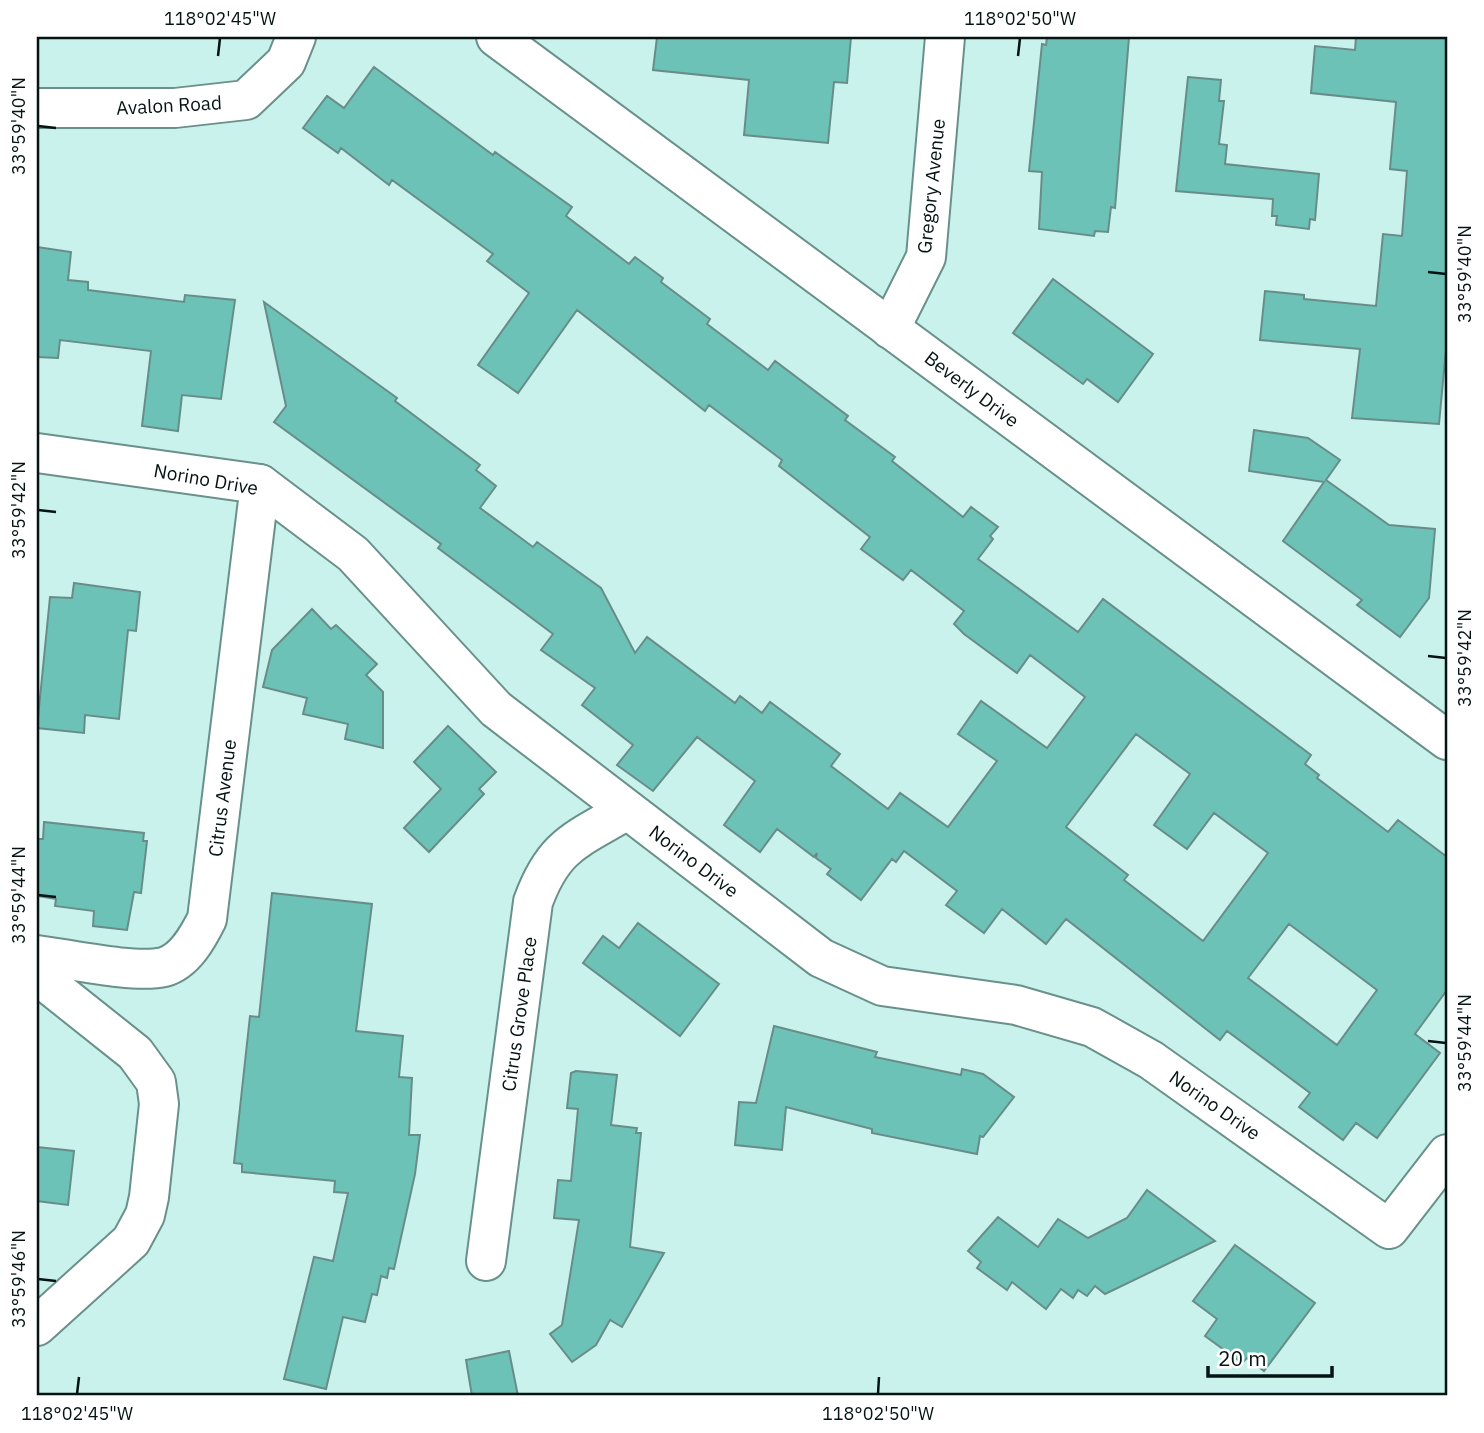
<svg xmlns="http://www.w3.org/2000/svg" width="1484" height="1433" font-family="'IBM Plex Sans',sans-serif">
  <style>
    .building { fill: #6dc2b8; stroke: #688d88; stroke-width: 2; fill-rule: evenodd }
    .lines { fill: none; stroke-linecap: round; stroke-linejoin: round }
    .minor-casing { stroke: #6a908b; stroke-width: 42 }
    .minor { stroke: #fff; stroke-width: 38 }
    .ticks { fill: none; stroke: #051312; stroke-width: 2.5 }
    .labels { text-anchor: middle; stroke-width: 7; stroke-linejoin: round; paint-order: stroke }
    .street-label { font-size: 19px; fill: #051312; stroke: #fff }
    .neatline { fill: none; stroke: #051312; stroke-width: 2.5 }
    .ticks-label { font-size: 18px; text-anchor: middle; fill: #051312 }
  </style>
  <rect width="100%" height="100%" fill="#c9f2ec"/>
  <g class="building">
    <path d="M 657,37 L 851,37 L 847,83 L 834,82 L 828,143 L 744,135 L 749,80 L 653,70 Z"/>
    <path d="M 1047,37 L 1129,37 L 1115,208 L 1111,207 L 1108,232 L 1095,231 L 1094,236 L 1039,229 L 1042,172 L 1029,171 L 1042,44 L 1046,45 Z"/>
    <path d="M 1356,37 L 1447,37 L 1447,339 L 1439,424 L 1352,418 L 1360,349 L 1260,340 L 1265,291 L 1304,295 L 1304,299 L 1376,306 L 1383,234 L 1402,236 L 1407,171 L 1390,169 L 1396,102 L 1311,93 L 1315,46 L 1355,50 Z"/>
    <path d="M 374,67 L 493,155 L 495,152 L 572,207 L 566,216 L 629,264 L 635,257 L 663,278 L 661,282 L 710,319 L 707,324 L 768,370 L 775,361 L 848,416 L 845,420 L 895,457 L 892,461 L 963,517 L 971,507 L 998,527 L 990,536 L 993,539 L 978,559 L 1078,632 L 1103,599 L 1311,755 L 1305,764 L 1319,775 L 1317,778 L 1388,832 L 1398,820 L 1447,857 L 1447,990 L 1415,1034 L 1440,1053 L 1377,1138 L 1356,1123 L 1343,1140 L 1299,1107 L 1310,1093 L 1227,1031 L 1220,1040 L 1066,919 L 1046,944 L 1002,909 L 984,933 L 946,905 L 957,891 L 904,851 L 896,862 L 892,859 L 861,900 L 827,874 L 831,869 L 816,858 L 817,853 L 814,857 L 777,829 L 760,852 L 724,825 L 755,781 L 697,737 L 653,791 L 617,765 L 633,745 L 582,705 L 595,688 L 541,650 L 553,634 L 438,548 L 441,544 L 274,422 L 286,406 L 264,302 L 397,398 L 395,401 L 480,465 L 476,470 L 496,486 L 480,508 L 533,547 L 537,542 L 601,588 L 635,653 L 647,637 L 735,703 L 740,696 L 762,713 L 770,702 L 840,754 L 831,766 L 888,809 L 900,793 L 948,827 L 997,761 L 958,734 L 981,701 L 1047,748 L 1085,697 L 1030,655 L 1017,673 L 964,634 L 954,624 L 964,611 L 911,570 L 903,580 L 861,549 L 870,537 L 779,466 L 782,460 L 774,454 L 709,405 L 705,411 L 577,310 L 518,393 L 478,365 L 529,293 L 487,261 L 493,254 L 392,180 L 389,185 L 341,148 L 338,153 L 303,128 L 327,96 L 344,108 ZM 1136,734 L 1190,774 L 1154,825 L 1187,849 L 1214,813 L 1268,853 L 1203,941 L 1124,880 L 1128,875 L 1066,827 ZM 1289,924 L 1377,990 L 1337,1045 L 1248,978 Z"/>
    <path d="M 1188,77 L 1221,80 L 1219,101 L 1224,101 L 1219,144 L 1227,145 L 1225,164 L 1319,174 L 1315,220 L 1310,219 L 1309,229 L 1276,225 L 1277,216 L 1272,216 L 1273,199 L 1176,191 Z"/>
    <path d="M 37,247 L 71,252 L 68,280 L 88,282 L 88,290 L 184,302 L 185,295 L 235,300 L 221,399 L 182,395 L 178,431 L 142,426 L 151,351 L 60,340 L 58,358 L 37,357 Z"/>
    <path d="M 1053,279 L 1153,354 L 1118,402 L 1087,379 L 1083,384 L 1013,333 Z"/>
    <path d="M 1254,430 L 1308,438 L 1340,460 L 1326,480 L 1389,525 L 1435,529 L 1429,598 L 1400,637 L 1357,605 L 1362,600 L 1283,541 L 1324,482 L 1249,471 Z"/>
    <path d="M 74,583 L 140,592 L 136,631 L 128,630 L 119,719 L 85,715 L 84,733 L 37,728 L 50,597 L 72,598 Z"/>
    <path d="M 312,609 L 331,629 L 336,625 L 377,664 L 366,675 L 383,692 L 383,748 L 345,739 L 348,724 L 303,714 L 307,698 L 263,687 L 272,650 Z"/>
    <path d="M 448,726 L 496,772 L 479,789 L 484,794 L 429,852 L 404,828 L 441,789 L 414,762 Z"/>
    <path d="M 44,822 L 144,833 L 143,841 L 147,841 L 141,893 L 134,892 L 127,930 L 93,926 L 94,911 L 55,906 L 56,899 L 37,896 L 37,839 L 43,839 Z"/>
    <path d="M 272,893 L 372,904 L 356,1031 L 403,1036 L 399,1077 L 412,1078 L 409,1135 L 420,1135 L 415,1174 L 394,1269 L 389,1268 L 387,1278 L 381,1276 L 377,1295 L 372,1294 L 365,1322 L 343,1317 L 326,1389 L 284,1379 L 314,1257 L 333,1261 L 348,1193 L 334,1192 L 335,1181 L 242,1172 L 242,1164 L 234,1163 L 250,1016 L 259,1017 Z"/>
    <path d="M 638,923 L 719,984 L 680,1036 L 583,963 L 603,936 L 619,948 Z"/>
    <path d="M 774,1026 L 877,1052 L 875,1057 L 961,1075 L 962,1069 L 983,1074 L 1014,1097 L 983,1137 L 980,1136 L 977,1154 L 872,1133 L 872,1129 L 786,1107 L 782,1150 L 735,1145 L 739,1102 L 756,1103 Z"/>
    <path d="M 576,1071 L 617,1075 L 611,1125 L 637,1128 L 636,1133 L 641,1133 L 630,1247 L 664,1253 L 622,1327 L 610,1320 L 596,1345 L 572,1362 L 550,1334 L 562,1325 L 579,1220 L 554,1218 L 558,1180 L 571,1181 L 578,1109 L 567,1108 L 571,1073 Z"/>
    <path d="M 37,1147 L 74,1151 L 68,1205 L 37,1201 Z"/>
    <path d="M 1147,1190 L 1215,1241 L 1105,1294 L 1095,1286 L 1087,1296 L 1078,1290 L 1073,1298 L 1061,1289 L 1046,1309 L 1012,1282 L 1007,1290 L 977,1268 L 981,1262 L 968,1251 L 998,1217 L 1038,1247 L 1058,1219 L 1088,1238 L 1127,1218 Z"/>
    <path d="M 1235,1245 L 1315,1303 L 1264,1371 L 1247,1358 L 1242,1363 L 1205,1336 L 1217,1319 L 1193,1301 Z"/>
    <path d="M 509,1351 L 518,1396 L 472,1396 L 466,1360 Z"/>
  </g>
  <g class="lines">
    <g class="minor-casing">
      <g id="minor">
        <path d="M 496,37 L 1447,740"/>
        <path d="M 37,108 L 175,108 L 246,100 L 286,62 L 296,37"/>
        <path d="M 890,329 L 926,257 L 945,37"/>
        <path d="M 37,453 L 260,484 L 353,554 L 496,709 L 821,958 L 882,986 L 1016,1005 L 1092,1027 L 1151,1060 L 1389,1229 L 1447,1154"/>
        <path d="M 37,955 C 69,959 135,974 164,967 C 185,961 198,937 207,919 L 260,484"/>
        <path d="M 37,975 L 135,1053 L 156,1082 L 159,1104 L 149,1197 L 145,1215 L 131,1241 L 37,1326"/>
        <path d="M 486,1261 L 533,902 C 554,844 577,840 627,810"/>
      </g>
    </g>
    <use href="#minor" class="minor"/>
  </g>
  <path class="ticks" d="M 218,56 L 220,38M 1018,56 L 1020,38M 38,126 L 56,128M 1428,272 L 1446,274M 38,510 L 56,512M 1428,656 L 1446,658M 38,895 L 56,897M 1428,1041 L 1446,1043M 38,1279 L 56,1281M 77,1394 L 79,1377M 878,1394 L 879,1377"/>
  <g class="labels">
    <g class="street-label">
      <text transform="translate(169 105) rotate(-3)" y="7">Avalon Road</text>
      <text transform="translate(931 186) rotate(-84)" y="7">Gregory Avenue</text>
      <text transform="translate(972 389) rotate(37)" y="7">Beverly Drive</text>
      <text transform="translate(206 479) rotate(10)" y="7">Norino Drive</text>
      <text transform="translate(222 798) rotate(-83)" y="7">Citrus Avenue</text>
      <text transform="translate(694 861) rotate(37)" y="7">Norino Drive</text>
      <text transform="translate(519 1014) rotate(-82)" y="7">Citrus Grove Place</text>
      <text transform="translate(1215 1105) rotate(35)" y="7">Norino Drive</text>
    </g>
  </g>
  <rect width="1484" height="1433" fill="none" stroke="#ffffff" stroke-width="77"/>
  <path d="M1208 1366v10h124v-10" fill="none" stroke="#051312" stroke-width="3.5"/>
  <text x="1218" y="1366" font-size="21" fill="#051312" stroke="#ffffff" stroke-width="5" paint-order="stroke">20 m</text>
  <rect x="38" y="38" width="1408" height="1356" class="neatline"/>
  <g class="ticks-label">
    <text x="220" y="25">118°02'45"W</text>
    <text x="1020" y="25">118°02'50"W</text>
    <text transform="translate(19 126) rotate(-90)" y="6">33°59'40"N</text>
    <text transform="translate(1465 274) rotate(-90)" y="6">33°59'40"N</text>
    <text transform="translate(19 510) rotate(-90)" y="6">33°59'42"N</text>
    <text transform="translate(1465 658) rotate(-90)" y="6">33°59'42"N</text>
    <text transform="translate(19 895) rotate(-90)" y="6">33°59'44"N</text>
    <text transform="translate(1465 1043) rotate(-90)" y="6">33°59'44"N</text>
    <text transform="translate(19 1279) rotate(-90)" y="6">33°59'46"N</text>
    <text x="77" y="1420">118°02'45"W</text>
    <text x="878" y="1420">118°02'50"W</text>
  </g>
</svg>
